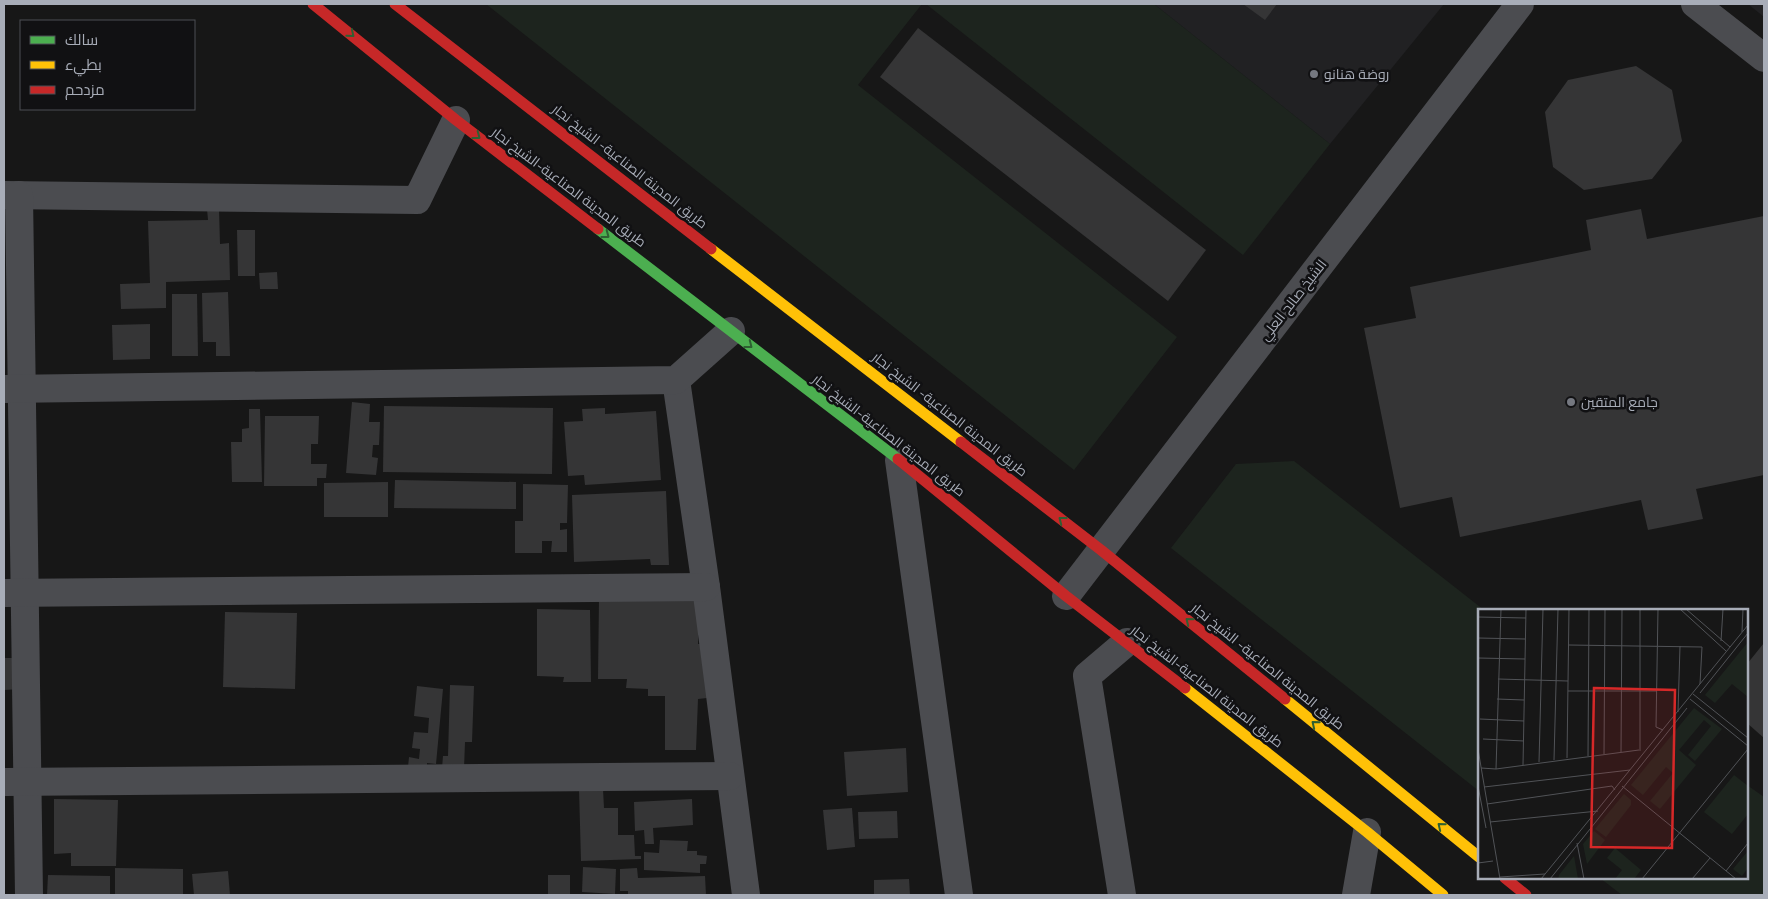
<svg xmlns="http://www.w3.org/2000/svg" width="1768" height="899" font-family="'Exo 2',Cairo,sans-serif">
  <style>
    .built { fill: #212123 }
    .green { fill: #1d241e }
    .building { fill: #353536 }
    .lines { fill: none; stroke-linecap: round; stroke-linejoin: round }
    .street { stroke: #4b4c50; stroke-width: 28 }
    .fast { stroke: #4caf50; stroke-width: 11 }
    .slow { stroke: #ffc107; stroke-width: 11 }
    .jam { stroke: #c62828; stroke-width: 11 }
    .oneway { stroke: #2e6032 }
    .poi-dot { fill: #757880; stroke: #111113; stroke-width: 2 }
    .labels { text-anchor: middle; stroke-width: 5; stroke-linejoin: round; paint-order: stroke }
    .poi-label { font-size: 14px; fill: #a8adb8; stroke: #111113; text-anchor: start }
    .street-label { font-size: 14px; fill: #a8adb8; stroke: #111113 }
    .inset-road { fill: none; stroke: #515357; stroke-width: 1 }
    .view { fill: #d62828; fill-opacity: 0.15; stroke: #d62828; stroke-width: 2.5 }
    .inset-edge { fill: none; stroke: #a8adb8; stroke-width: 2.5 }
  </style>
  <rect width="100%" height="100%" fill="#171717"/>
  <g class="built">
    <path d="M 1154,4 L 1444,4 L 1330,144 Z"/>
    <path d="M 1748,4 L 1764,4 L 1764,17 Z"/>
  </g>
  <g class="green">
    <path d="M 486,4 L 922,4 L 858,85 L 1177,337 L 1074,470 Z"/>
    <path d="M 926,4 L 1154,4 L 1330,144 L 1243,255 Z"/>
    <path d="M 1294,461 L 1484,610 L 1479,610 L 1479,791 L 1171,548 L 1236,464 Z"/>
    <path d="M 1747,785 L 1764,797 L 1764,895 L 1622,895 L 1600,878 L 1747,878 Z"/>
  </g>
  <g class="building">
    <path d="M 1243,4 L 1277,4 L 1265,20 Z"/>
    <path d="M 918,28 L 1206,250 L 1168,301 L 880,77 Z"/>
    <path d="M 1636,66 L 1672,90 L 1682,141 L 1652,179 L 1584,190 L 1553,167 L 1545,112 L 1568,80 Z"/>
    <path d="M 207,209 L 219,209 L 220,244 L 229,243 L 230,280 L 166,282 L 166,308 L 121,309 L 120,284 L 150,283 L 148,221 L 208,220 Z"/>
    <path d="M 1641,209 L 1647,239 L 1764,216 L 1764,475 L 1696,489 L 1703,519 L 1648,530 L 1641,500 L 1460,537 L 1452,497 L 1400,508 L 1364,328 L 1416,318 L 1410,287 L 1591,250 L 1586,220 Z"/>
    <path d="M 237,230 L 255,230 L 255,276 L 238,276 Z"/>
    <path d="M 277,272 L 278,289 L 260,289 L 259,273 Z"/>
    <path d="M 228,292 L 230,356 L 216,356 L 216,342 L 203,342 L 202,293 Z"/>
    <path d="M 172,294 L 197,294 L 198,356 L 172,356 Z"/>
    <path d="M 150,324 L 150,359 L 113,360 L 112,325 Z"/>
    <path d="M 352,402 L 370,404 L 369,422 L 380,422 L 379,445 L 373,445 L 372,457 L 378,458 L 376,475 L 346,473 Z"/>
    <path d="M 384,406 L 553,408 L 552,474 L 383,472 Z"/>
    <path d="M 605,408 L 605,414 L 656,411 L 661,480 L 585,485 L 584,475 L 568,476 L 564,422 L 583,421 L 582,409 Z"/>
    <path d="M 249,409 L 260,409 L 262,482 L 232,482 L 231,442 L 242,442 L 242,429 L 249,428 Z"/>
    <path d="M 265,416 L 319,416 L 318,444 L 311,444 L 311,464 L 327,464 L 326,478 L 317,478 L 317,486 L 264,486 Z"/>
    <path d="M 395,480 L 516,482 L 516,509 L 394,508 Z"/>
    <path d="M 388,482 L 388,517 L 324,517 L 324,483 Z"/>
    <path d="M 523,484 L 568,485 L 567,523 L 560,523 L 560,530 L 567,529 L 567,552 L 551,552 L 552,541 L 542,541 L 542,553 L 515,553 L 515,521 L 523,521 Z"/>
    <path d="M 666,491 L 669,565 L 651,565 L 650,559 L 574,562 L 572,495 Z"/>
    <path d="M 599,598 L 699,598 L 698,644 L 708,644 L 707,698 L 698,699 L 696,750 L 665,750 L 665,696 L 648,696 L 648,689 L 626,688 L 627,679 L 598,679 Z"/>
    <path d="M 537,609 L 590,610 L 591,682 L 563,682 L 564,677 L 537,676 Z"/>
    <path d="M 225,612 L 297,613 L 295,689 L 223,687 Z"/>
    <path d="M 1764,643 L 1764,738 L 1747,723 L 1747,664 Z"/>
    <path d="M 4,658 L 19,658 L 21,689 L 4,690 Z"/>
    <path d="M 450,685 L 474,686 L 472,742 L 465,742 L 464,769 L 442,768 L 443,756 L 448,756 Z"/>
    <path d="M 417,686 L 443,689 L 436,764 L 427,763 L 427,769 L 408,767 L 409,757 L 419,759 L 420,749 L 412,748 L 414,732 L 428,733 L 429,718 L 414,716 Z"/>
    <path d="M 906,748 L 908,792 L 847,796 L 844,752 Z"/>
    <path d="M 579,789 L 603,789 L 604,808 L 618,808 L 618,835 L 634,835 L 635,856 L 641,856 L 641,859 L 581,861 Z"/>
    <path d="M 54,799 L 118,800 L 116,866 L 71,866 L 71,853 L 54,854 Z"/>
    <path d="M 692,799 L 693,825 L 653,828 L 654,844 L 645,844 L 644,830 L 635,831 L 634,802 Z"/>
    <path d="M 852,808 L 855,847 L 827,850 L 823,810 Z"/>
    <path d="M 897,811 L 898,838 L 859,839 L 858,812 Z"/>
    <path d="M 660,840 L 688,841 L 687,851 L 697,851 L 697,855 L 707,856 L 706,864 L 700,864 L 700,873 L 644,870 L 644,852 L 659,853 Z"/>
    <path d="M 583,867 L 616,869 L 615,894 L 582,892 Z"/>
    <path d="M 115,868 L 183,869 L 183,895 L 115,895 Z"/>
    <path d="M 637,868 L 638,878 L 705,876 L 706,895 L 628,895 L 628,891 L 620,891 L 620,869 Z"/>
    <path d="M 228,871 L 230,895 L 194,895 L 192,874 Z"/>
    <path d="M 48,875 L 110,876 L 110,895 L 47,895 Z"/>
    <rect x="548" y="875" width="22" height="20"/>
    <path d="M 909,879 L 910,895 L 874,895 L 874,880 Z"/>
  </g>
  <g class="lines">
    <g class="street">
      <path d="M 1695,4 L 1764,58"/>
      <path d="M 4,195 L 417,200 L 456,120"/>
      <path d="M 19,195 L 29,895"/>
      <path d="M 676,380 L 706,587 L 746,895"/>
      <path d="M 4,389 L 676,380 L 731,331"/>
      <path d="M 899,460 L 959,895"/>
      <path d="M 4,593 L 706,587"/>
      <path d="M 1066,596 L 1520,4"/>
      <path d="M 4,782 L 730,776"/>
      <path d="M 1122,895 L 1087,676 L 1127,642"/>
      <path d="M 1356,895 L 1367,832"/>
    </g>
    <path class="fast" d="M 598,229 L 898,459"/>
    <g class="slow">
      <path d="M 711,249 L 961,442"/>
      <path d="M 1185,688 L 1367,832 L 1443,895"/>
      <path d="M 1285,699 L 1479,857"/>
    </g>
    <g class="jam">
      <path d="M 313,4 L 456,120 L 598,229"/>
      <path d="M 395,4 L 711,249"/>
      <path d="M 961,442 L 1101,550 L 1285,699"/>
      <path d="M 898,459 L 1066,596 L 1185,688"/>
      <path d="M 1505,878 L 1526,895"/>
    </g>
  </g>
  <defs><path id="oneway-chevron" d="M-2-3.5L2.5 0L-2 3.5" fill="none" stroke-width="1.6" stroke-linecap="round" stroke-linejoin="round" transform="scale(1.25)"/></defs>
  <g class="oneway">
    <use href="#oneway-chevron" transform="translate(351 34) rotate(39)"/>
    <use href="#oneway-chevron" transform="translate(477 136) rotate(37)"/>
    <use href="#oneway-chevron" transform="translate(606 235) rotate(37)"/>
    <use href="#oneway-chevron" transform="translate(749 345) rotate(38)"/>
    <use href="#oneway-chevron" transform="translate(1062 520) rotate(-142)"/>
    <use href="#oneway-chevron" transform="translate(1189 621) rotate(-141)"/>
    <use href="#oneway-chevron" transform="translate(1315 724) rotate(-141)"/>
    <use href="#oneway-chevron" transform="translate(1441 826) rotate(-141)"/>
  </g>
  <g class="poi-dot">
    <circle cx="1314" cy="74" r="5"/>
    <circle cx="1571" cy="402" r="5"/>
  </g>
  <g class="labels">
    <g class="poi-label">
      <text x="1324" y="79">روضة هنانو</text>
      <text x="1581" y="407">جامع المتقين</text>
    </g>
    <g class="street-label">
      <text transform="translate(630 166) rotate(38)" y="5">طريق المدينة الصناعية- الشيخ نجار</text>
      <text transform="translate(569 187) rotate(37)" y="5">طريق المدينة الصناعية-الشيخ نجار</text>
      <text transform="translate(1293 300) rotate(-52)" y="5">الشيخ صالح العلي</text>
      <text transform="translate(950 414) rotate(38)" y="5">طريق المدينة الصناعية- الشيخ نجار</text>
      <text transform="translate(889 435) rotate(38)" y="5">طريق المدينة الصناعية-الشيخ نجار</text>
      <text transform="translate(1268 666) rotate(39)" y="5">طريق المدينة الصناعية- الشيخ نجار</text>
      <text transform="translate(1207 686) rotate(38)" y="5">طريق المدينة الصناعية-الشيخ نجار</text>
    </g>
  </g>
  <g transform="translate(1478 609)">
    <rect width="270" height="270" fill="#171717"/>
    <path d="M 270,33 L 270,88 L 254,75 L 237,94 L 227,86 ZM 216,99 L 244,120 L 217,152 L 210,146 L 233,117 L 226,111 L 201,141 L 218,156 L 182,200 L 172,192 L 195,164 L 188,158 L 165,186 L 153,176 ZM 256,166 L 270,177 L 270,205 L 254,225 L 226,203 ZM 146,185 L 153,191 L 153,196 L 128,228 L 117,220 ZM 116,222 L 127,231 L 109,255 L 105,235 ZM 137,239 L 163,261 L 156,270 L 137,270 L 144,261 L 129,249 ZM 270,242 L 270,259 L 264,267 L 255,260 ZM 96,247 L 100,270 L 80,270 L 81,266 Z" fill="#1d241e"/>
    <path class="inset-road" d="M 162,0 L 162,142M 180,0 L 178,118 L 185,121M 202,0 L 248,42M 208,0 L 252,38M 0,8 L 48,9M 264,23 L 265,0M 0,29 L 47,30M 243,32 L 245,0M 91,36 L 224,38 L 222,75M 0,49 L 47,50M 20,70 L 90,72M 90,82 L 179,82M 222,84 L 270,24M 215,85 L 270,129M 19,90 L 46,91M 212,90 L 270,137M 200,103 L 202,37M 2,110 L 46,112M 5,130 L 46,132M 0,140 L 22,270M 143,143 L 144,0M 126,145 L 127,0M 110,147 L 111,0M 89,149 L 91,0M 76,151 L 80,0M 61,153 L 65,0M 45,156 L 48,0M 3,159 L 18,160 L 161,141M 18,160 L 23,0M 0,177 L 8,219M 144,177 L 258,270M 6,178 L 152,161M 9,195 L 134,177 L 137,181M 12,213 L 120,202M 99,234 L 106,270M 0,254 L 15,252M 248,262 L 270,234M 22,268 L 67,265M 63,270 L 270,16M 72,270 L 209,99M 164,270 L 270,140M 214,270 L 232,249"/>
    <path class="view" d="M 116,79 L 197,81 L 194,239 L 113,238 Z"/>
    <rect width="270" height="270" class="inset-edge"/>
  </g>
  <rect width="1768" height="899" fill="none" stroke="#a8adb8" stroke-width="10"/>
  <rect x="20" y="20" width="175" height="90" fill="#111113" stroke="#4d4f55"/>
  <rect x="30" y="36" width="25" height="8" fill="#4caf50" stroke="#4d4f55"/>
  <text x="65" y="45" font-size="15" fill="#a8adb8">سالك</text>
  <rect x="30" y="61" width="25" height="8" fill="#ffc107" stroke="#4d4f55"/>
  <text x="65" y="70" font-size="15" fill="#a8adb8">بطيء</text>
  <rect x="30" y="86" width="25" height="8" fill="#c62828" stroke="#4d4f55"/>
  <text x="65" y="95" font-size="15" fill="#a8adb8">مزدحم</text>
</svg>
